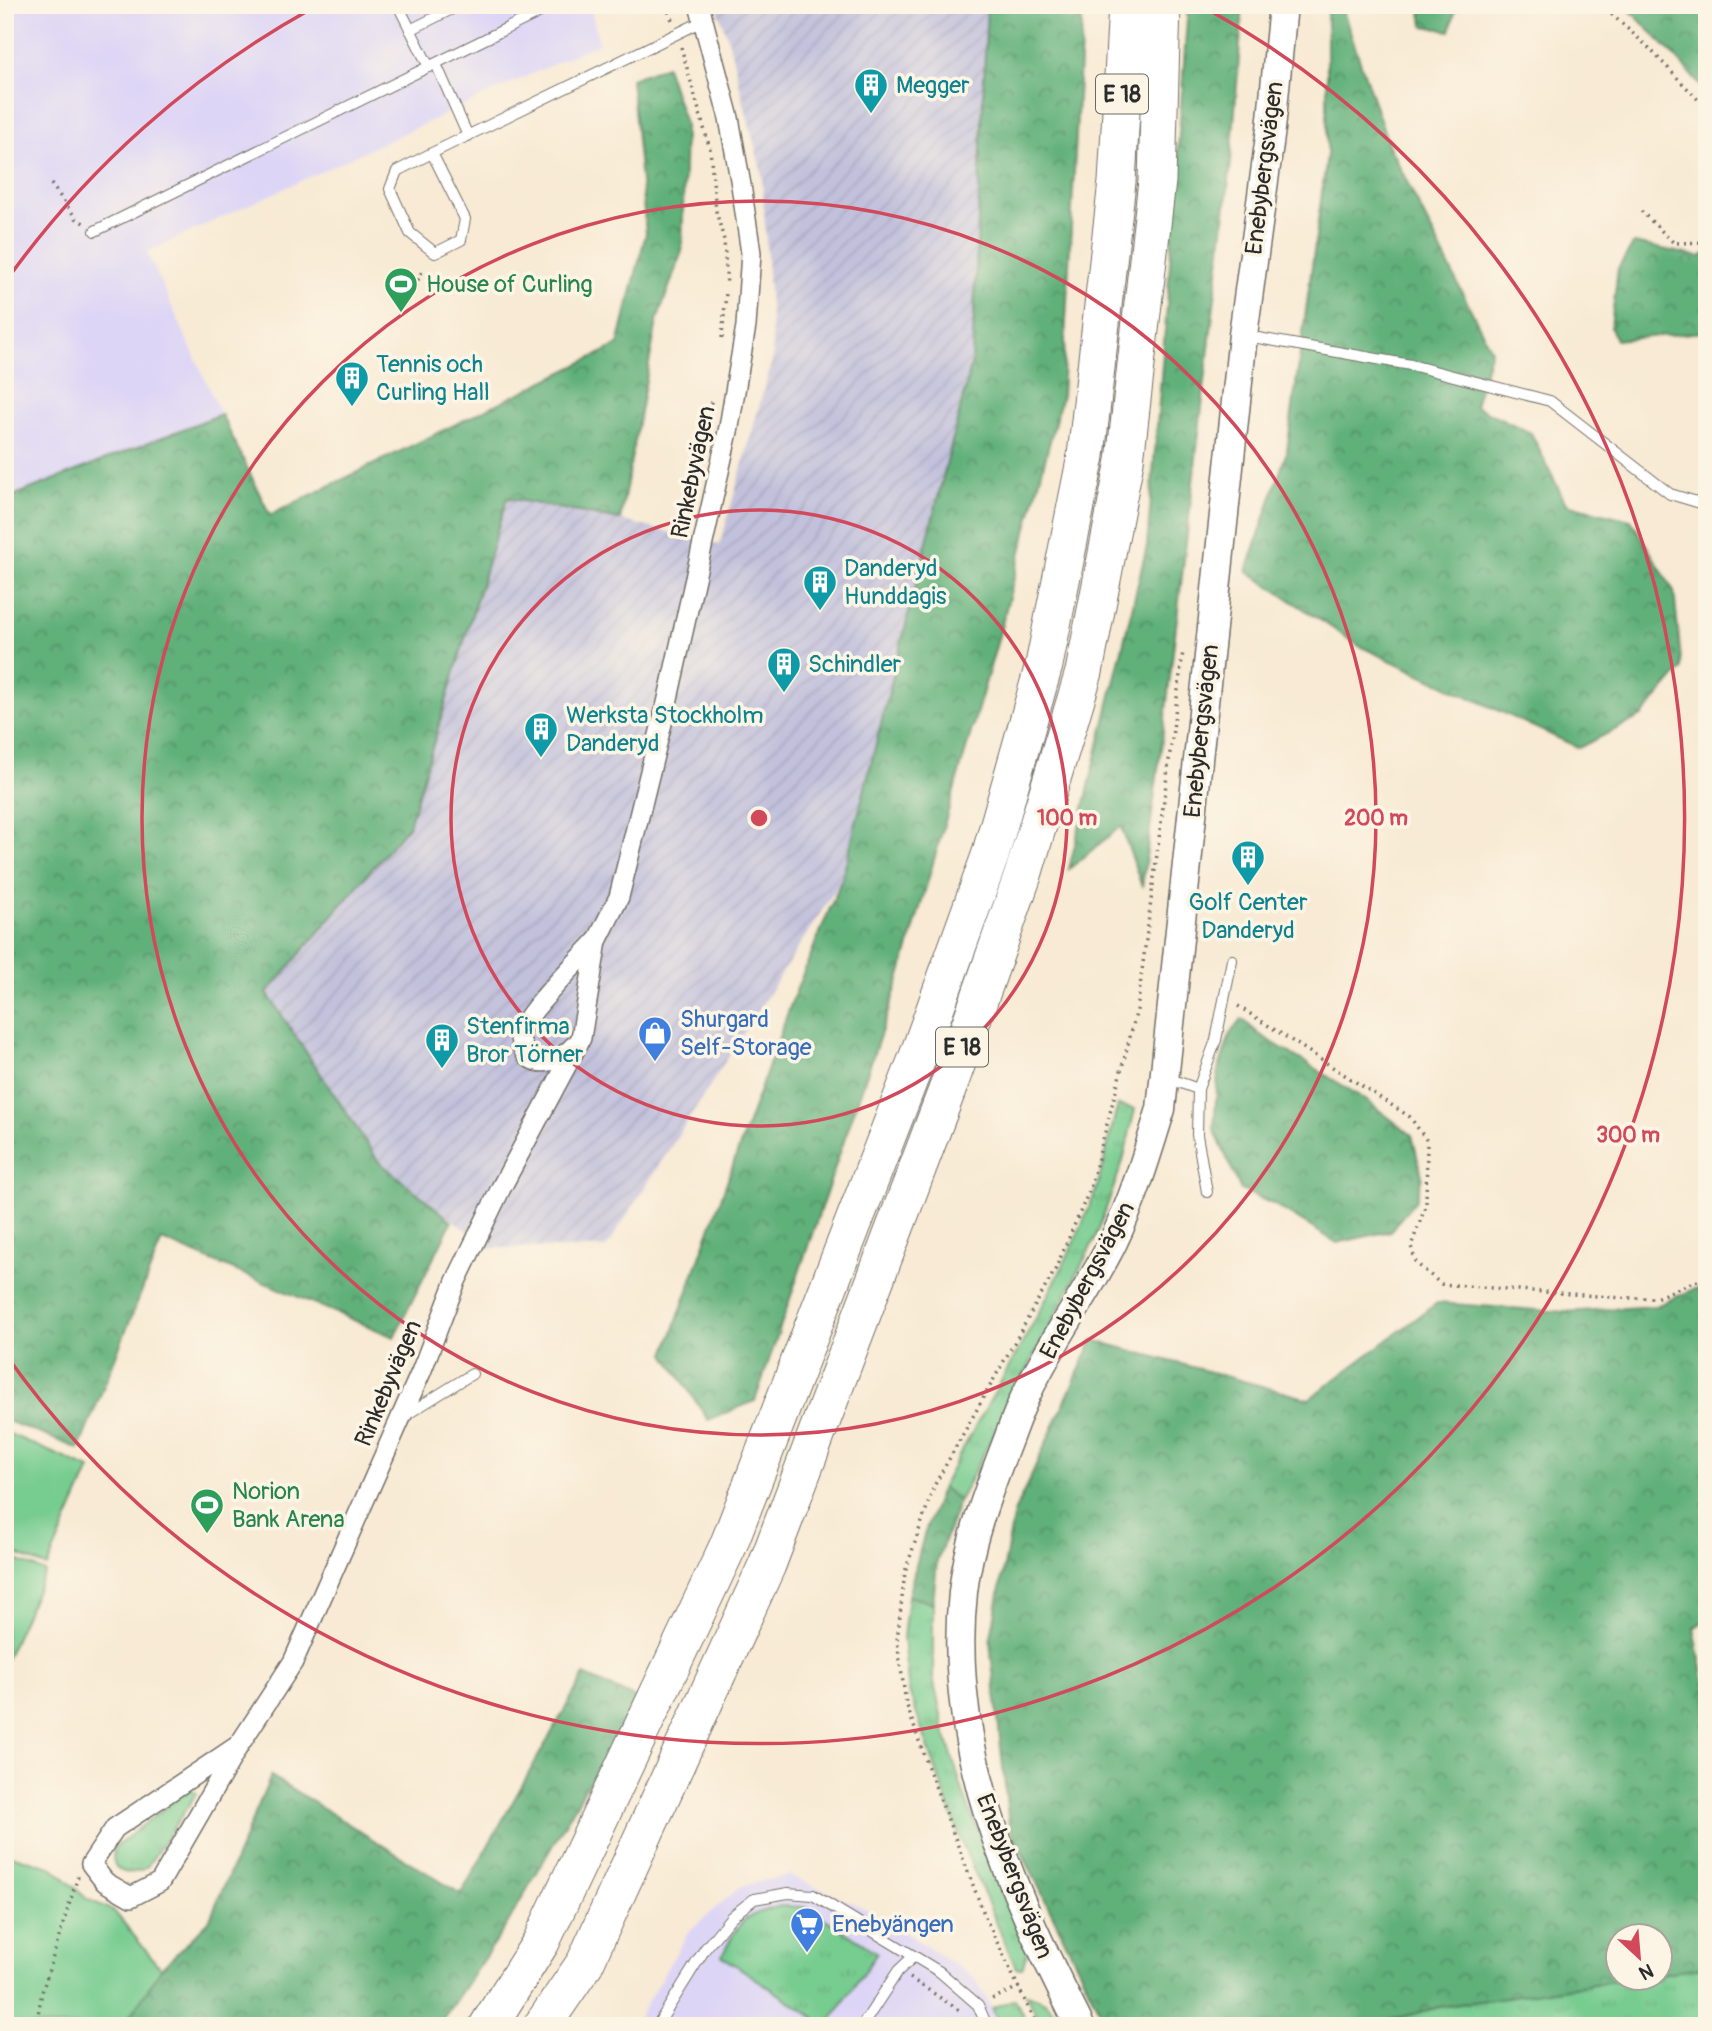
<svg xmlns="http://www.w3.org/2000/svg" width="1712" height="2031" font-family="Pangolin,sans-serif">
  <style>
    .built { fill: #ddd5f6 }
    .industrial { fill: url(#industrial-furrows) }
    .grass { fill: url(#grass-tufts); stroke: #517c5e; stroke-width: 2 }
    .forest { fill: url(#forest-crowns); stroke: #466e52; stroke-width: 2 }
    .green { fill: #77cc90; stroke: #517c5e; stroke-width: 2 }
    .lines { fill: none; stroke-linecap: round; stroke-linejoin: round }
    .lane-casing { stroke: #736e66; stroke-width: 12 }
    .street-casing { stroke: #736e66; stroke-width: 22 }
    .secondary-casing { stroke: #736e66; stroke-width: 31 }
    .highway-casing { stroke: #736e66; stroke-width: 39 }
    .path { stroke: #736e66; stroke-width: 3.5; stroke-dasharray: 2 5; stroke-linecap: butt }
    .lane { stroke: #fff; stroke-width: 10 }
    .street { stroke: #fff; stroke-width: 19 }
    .secondary { stroke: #fff; stroke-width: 28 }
    .highway { stroke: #fff; stroke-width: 37 }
    .ring { fill: none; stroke: #d1495b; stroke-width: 3.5 }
    .labels { text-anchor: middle; stroke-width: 7; stroke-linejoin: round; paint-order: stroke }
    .shield { fill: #fcf5e5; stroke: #6a6863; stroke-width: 2 }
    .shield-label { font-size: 23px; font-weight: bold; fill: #2b2b2b }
    .culture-label { font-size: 24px; fill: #0d838f; stroke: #fcf5e5; text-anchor: start }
    .street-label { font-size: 24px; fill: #2b2b2b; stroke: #fcf5e5 }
    .leisure-label { font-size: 24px; fill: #27864d; stroke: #fcf5e5; text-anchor: start }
    .shop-label { font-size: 24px; fill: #366cbe; stroke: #fcf5e5; text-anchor: start }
    .centre { fill: #d1495b; stroke: #fcf5e5; stroke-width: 3.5 }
    .ring-label { font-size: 21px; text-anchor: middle; font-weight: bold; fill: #d1495b; stroke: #fcf5e5; stroke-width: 7; stroke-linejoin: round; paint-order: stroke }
  </style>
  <defs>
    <pattern id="industrial-furrows" width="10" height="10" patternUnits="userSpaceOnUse" patternTransform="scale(1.75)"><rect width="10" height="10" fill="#c2c1dc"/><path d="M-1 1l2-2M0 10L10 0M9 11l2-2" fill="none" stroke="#a7a6bd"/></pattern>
    <pattern id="grass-tufts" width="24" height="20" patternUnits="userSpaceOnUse" patternTransform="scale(1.75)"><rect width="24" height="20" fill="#77cc90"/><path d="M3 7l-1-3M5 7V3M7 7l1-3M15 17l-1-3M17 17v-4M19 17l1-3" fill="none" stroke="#67af7c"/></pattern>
    <pattern id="forest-crowns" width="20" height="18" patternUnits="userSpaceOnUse" patternTransform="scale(1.75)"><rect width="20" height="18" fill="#61b07a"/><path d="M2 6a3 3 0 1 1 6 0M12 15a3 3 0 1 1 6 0" fill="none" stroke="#508f64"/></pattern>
  </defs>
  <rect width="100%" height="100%" fill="#fcf5e5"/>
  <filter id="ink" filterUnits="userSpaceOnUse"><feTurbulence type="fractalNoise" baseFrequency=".0143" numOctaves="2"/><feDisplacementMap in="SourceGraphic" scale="14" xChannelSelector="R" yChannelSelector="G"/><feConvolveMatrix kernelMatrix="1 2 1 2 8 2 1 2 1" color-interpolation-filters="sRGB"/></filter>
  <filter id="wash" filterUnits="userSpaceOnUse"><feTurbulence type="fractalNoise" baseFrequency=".00686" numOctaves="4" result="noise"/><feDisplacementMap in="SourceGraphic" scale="28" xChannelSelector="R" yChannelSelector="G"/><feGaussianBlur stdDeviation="1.57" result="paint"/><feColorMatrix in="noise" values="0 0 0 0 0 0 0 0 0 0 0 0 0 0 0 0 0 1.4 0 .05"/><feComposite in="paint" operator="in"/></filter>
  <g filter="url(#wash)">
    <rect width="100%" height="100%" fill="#f8ead4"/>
    <g class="built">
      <path d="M 5,5 L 590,5 L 599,43 L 147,252 L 221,414 L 5,499 Z"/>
      <path d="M 789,1875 L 871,1911 L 975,1978 L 1001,2026 L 633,2026 L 689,1931 L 741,1886 Z"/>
    </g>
    <path class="industrial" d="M 716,5 L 987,5 L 972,362 L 842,879 L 606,1248 L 489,1248 L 379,1162 L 267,993 L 409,825 L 507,497 L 620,520 L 720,545 L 773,357 L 762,175 L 728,39 Z"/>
    <g class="grass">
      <path d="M 1118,1105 L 1135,1109 L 1123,1161 L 1095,1239 L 959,1501 L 942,1487 C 992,1393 1051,1302 1091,1203 C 1104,1173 1108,1137 1118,1105 Z"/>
      <path d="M 908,1596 L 933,1603 L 933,1678 L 944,1730 L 964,1795 L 1027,1953 L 1022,1968 L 1016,1968 L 961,1841 L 909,1692 L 903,1638 Z"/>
      <path d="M 192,1789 L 196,1794 L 146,1868 C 127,1877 109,1873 114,1848 L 182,1794 Z"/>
      <path d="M 781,1906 L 807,1907 L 877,1953 L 827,2026 L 722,1956 C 741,1919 740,1917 781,1906 Z"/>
      <path d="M 1707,1966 L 1707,2018 L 1666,2026 L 1369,2026 L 1439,2007 L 1627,1979 L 1660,1979 L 1660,1974 Z"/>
      <path d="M 1026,1994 C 1047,2000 1053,2007 1063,2026 L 1042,2026 Z"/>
      <path d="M 1015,1999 L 1028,2026 L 1001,2026 L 992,2008 Z"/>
    </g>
    <g class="forest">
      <path d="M 987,5 L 1083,5 L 1062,395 L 997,643 L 899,980 L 755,1401 L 708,1420 L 665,1354 L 793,998 L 842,879 L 972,362 Z"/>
      <path d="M 1188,5 L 1243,5 L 1231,162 L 1166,711 L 1142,887 L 1121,826 L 1069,869 L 1147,546 L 1167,305 Z"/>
      <path d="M 1327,5 L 1341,5 L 1389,146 L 1491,350 L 1475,406 L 1531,433 L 1566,504 L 1631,520 L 1674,591 L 1682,669 L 1642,716 L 1579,748 L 1359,646 L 1247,571 L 1287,451 L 1327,155 Z"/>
      <path d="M 1419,5 L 1457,5 L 1450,31 L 1424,26 Z"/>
      <path d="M 1625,5 L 1707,5 L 1707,94 L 1680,62 Z"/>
      <path d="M 666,66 L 685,124 L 682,251 L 657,321 L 620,520 L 507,498 L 409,825 L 267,993 L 379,1162 L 452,1221 L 394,1337 L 162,1240 L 79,1449 L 5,1420 L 5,499 L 221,414 L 270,515 L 618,345 L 646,233 L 631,79 Z"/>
      <path d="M 1634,243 L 1700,257 L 1707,253 L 1707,336 L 1703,332 L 1616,340 L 1611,327 L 1618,268 Z"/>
      <path d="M 1242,1019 L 1259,1034 L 1363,1098 L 1412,1135 L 1422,1176 L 1416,1200 L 1390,1231 L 1337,1243 L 1273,1204 L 1241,1190 L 1214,1129 L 1218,1071 L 1231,1032 Z"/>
      <path d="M 1707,1288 L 1707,1619 L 1694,1628 L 1707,1694 L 1707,1966 L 1660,1974 L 1660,1937 L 1618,1937 L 1618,1979 L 1627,1979 L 1439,2007 L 1369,2026 L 1107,2026 L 1009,1826 L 990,1642 L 1014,1513 L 1093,1340 L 1309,1399 L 1437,1303 L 1565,1312 L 1656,1306 L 1694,1289 Z"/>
      <path d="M 942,1487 L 959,1501 L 937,1561 L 933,1603 L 908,1596 L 924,1535 Z"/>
      <path d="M 584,1675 L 637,1699 L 506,1926 L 438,2026 L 123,2026 L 161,1969 L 209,1921 L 271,1776 L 461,1894 Z"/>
    </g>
    <g class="green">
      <path d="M 5,1432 L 90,1469 L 47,1567 L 5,1549 Z"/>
      <path d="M 5,1555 L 45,1572 L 5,1661 Z"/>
      <path d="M 5,1853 L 53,1868 L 87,1899 L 114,1911 L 161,1969 L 123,2026 L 5,2026 Z"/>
    </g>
  </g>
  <g filter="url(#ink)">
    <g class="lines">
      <g class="lane-casing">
        <g id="lane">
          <path d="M 398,5 L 429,67"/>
          <path d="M 410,30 L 460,5"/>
          <path d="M 436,64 L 468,136"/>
          <path d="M 432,153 L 465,219 L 461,240 L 435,253 L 410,233 L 390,189 L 397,171 L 432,153 L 703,21"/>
          <path d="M 95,231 L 554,5"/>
          <path d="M 1247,336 L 1411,365 L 1550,401 L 1670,494 L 1707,505"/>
          <path d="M 1167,1078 L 1198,1089 L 1197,1135 L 1207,1192"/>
          <path d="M 1198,1089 L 1216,1040 L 1232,960"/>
          <path d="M 406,1415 L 472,1374"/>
          <path d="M 657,2026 L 705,1949 L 731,1917 L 754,1899 L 788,1893 L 813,1895 L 940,1972 L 978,2005 L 987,2026"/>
          <path d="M 862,2026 L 898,1971 L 914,1956"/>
        </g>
      </g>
      <g class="street-casing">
        <g id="street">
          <path d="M 574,1046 C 561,1062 529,1072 522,1045 C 521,1042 519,1038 520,1034 C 522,1017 581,958 596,942"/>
          <path d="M 239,1745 L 115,1828 L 91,1864 L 105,1882 L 131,1897 L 160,1882 L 239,1745 L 293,1662 L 421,1372 L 456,1281 L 501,1188 L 581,1038 L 597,941 L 619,897 L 667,703 L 729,427 L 746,326 L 751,253 L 741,185 L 729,118 L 699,5"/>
        </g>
      </g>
      <g class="secondary-casing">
        <path id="secondary" d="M 1080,2026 C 1011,1889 946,1750 963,1592 C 968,1545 987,1494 1004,1450 C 1012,1430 1018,1410 1028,1391 C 1052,1340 1087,1294 1112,1244 C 1133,1201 1147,1155 1161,1109 L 1243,335 L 1271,129 L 1283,5"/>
      </g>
      <g class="highway-casing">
        <g id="highway">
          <path d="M 488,2026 L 541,1942 L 728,1546 L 917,1059 L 990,856 L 1044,665 L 1086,456 L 1117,182 L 1127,5"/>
          <path d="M 542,2026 L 585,1963 L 767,1565 L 949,1085 L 1023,875 L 1084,672 L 1125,461 L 1157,181 L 1162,5"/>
        </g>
      </g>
      <g class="path">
        <path d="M 666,5 L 672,20"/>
        <path d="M 1601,5 L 1647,46 L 1707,109"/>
        <path d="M 681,47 L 710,149 L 716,211 L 724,240 L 727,286"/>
        <path d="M 51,184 L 76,218 L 85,224"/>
        <path d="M 1641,211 L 1674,243 L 1707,242"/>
        <path d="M 412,293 L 423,269"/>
        <path d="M 722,338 L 726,293"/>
        <path d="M 687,513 L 712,397"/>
        <path d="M 1238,1006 L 1410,1117 L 1427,1141 L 1426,1205 L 1411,1246 L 1416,1263 L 1441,1284 L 1623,1298 L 1656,1298 L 1693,1282 L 1707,1280"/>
        <path d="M 910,1978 L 959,2010"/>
        <path d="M 992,1999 L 1019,1987"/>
        <path d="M 36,2026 L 42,1992 L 78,1876"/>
        <path d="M 842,2026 L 848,2018"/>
        <path d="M 1037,2026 L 986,1919 L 929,1770 L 906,1703 L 897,1641 L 905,1572 L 934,1486 L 1055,1270 L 1090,1189 L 1137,1010 L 1183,651"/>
      </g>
      <use href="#lane" class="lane"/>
      <use href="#street" class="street"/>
      <use href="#secondary" class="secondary"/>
      <use href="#highway" class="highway"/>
    </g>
  </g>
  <g class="ring">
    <circle cx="759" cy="818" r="308"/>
    <circle cx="759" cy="818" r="617"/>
    <path d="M6 281A925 925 0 0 1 311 9M1207 9A925 925 0 1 1 6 1355"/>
  </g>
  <defs>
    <g id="building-pin" transform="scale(1.75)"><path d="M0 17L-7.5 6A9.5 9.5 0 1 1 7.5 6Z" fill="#0f9aa8" stroke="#fcf5e5"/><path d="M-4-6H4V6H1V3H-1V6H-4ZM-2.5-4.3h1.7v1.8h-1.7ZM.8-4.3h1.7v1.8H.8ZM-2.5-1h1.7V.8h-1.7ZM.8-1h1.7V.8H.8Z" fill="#fff"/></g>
    <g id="stadium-pin" transform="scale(1.75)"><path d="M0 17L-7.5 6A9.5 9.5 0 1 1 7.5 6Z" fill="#2e9e5b" stroke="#fcf5e5"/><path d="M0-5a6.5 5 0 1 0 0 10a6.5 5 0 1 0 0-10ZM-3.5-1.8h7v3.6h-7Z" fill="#fff"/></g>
    <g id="shop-pin" transform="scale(1.75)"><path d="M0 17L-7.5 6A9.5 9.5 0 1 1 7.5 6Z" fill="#3f7fe0" stroke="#fcf5e5"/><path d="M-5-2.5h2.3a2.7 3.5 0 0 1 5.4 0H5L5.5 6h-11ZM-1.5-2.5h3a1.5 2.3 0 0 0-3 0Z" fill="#fff"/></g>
    <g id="supermarket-pin" transform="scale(1.75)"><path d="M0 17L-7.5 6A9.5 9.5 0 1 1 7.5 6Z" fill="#3f7fe0" stroke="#fcf5e5"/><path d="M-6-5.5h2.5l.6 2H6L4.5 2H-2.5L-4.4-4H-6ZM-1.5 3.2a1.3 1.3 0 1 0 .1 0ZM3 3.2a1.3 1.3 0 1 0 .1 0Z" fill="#fff"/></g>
  </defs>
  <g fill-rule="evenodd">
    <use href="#building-pin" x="871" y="85"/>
    <use href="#stadium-pin" x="401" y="284"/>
    <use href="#building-pin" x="352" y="378"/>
    <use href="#building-pin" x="820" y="582"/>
    <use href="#building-pin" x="784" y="664"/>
    <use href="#building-pin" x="541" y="729"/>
    <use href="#building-pin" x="1248" y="857"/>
    <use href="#shop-pin" x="655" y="1033"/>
    <use href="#building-pin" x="442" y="1040"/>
    <use href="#stadium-pin" x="207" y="1505"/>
    <use href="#supermarket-pin" x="807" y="1924"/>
  </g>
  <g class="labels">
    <g class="shield">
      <rect x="1096" y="74.5" width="52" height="39" rx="5"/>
      <rect x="936" y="1027.5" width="52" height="39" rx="5"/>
    </g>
    <g class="shield-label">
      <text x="1122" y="102">E 18</text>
      <text x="962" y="1055">E 18</text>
    </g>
    <g class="culture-label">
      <text x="896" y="93">Megger</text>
      <text x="376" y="372">Tennis och<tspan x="376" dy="28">Curling Hall</tspan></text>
      <text x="844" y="576">Danderyd<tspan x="844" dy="28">Hunddagis</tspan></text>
      <text x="808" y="672">Schindler</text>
      <text x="566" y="723">Werksta Stockholm<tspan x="566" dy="28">Danderyd</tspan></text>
      <text x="1248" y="910" text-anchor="middle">Golf Center<tspan x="1248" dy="28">Danderyd</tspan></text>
      <text x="466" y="1034">Stenfirma<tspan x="466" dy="28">Bror Törner</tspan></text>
    </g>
    <g class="street-label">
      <text transform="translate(1264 168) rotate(-83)" y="8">Enebybergsvägen</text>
      <text transform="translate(693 472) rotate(-78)" y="8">Rinkebyvägen</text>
      <text transform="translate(1201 731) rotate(-84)" y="8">Enebybergsvägen</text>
      <text transform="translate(1087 1280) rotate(-62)" y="8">Enebybergsvägen</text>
      <text transform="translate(388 1383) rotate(-67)" y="8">Rinkebyvägen</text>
      <text transform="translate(1015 1876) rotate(69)" y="8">Enebybergsvägen</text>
    </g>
    <g class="leisure-label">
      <text x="426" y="292">House of Curling</text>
      <text x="232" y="1499">Norion<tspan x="232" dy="28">Bank Arena</tspan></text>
    </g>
    <g class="shop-label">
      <text x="680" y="1027">Shurgard<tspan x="680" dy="28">Self-Storage</tspan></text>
      <text x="832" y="1932">Enebyängen</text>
    </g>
  </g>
  <circle cx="759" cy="818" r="10" class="centre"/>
  <g class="ring-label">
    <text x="1067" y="825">100 m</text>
    <text x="1376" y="825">200 m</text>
    <text x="1628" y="1142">300 m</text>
  </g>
  <rect width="1712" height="2031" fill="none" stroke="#fcf5e5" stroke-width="28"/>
  <g transform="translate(1639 1957) rotate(154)"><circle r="33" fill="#fcf5e5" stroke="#a8a49b" stroke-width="2"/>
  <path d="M0-5L12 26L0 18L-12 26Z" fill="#d1495b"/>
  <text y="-10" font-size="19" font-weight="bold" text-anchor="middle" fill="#2b2b2b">N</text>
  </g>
</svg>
